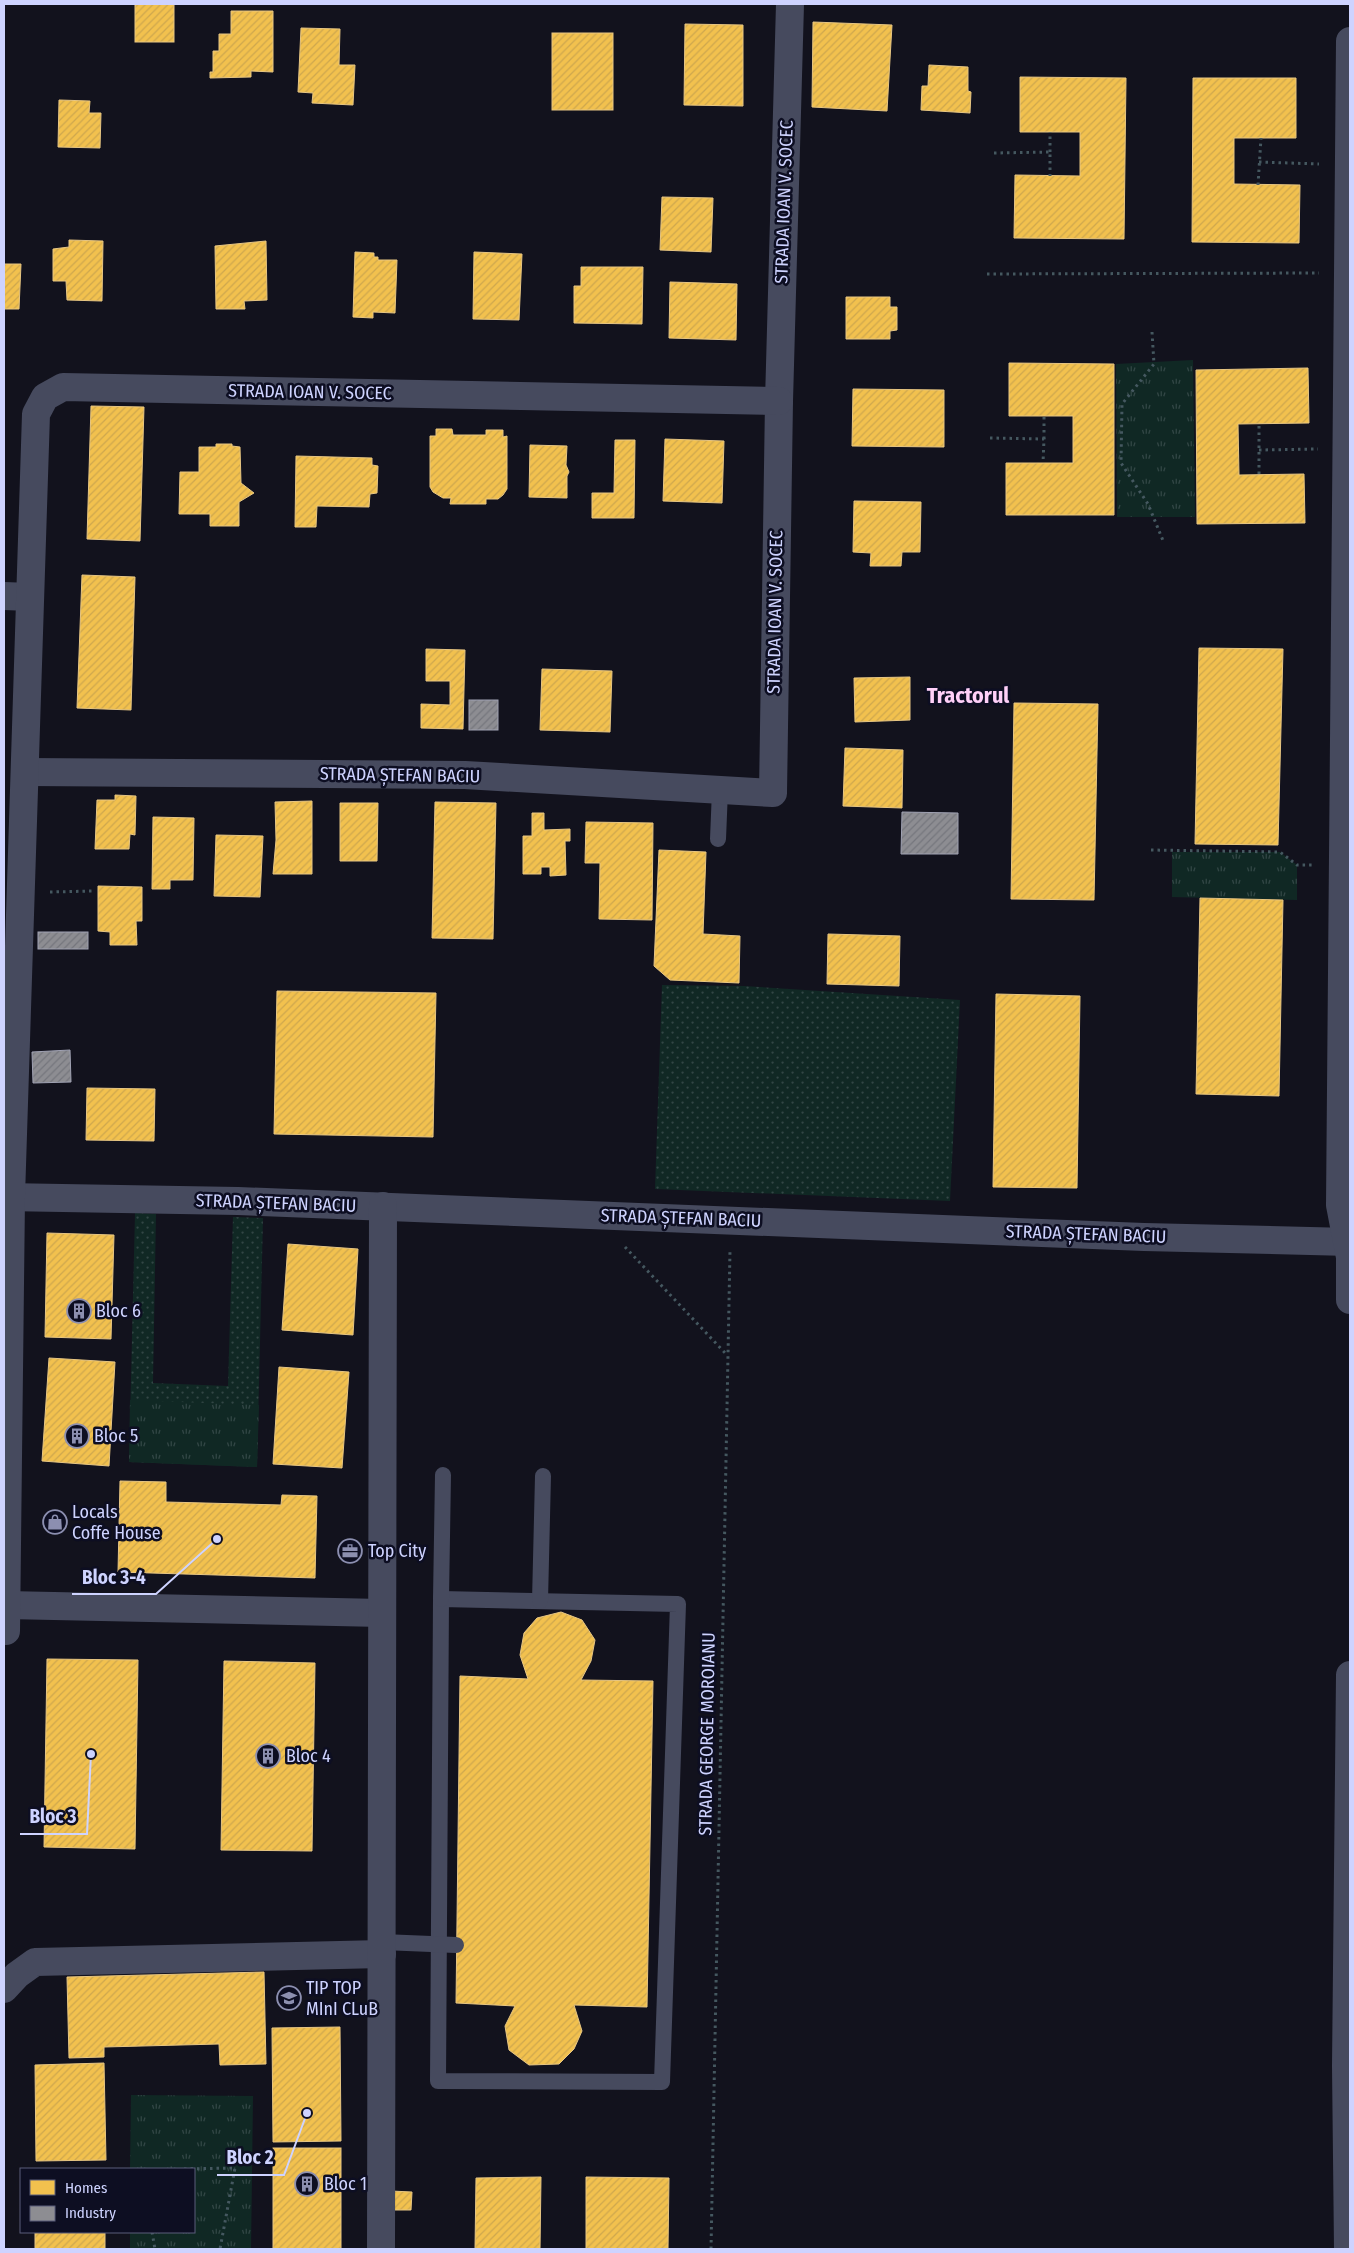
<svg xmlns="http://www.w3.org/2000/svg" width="1354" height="2253" font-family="'Fira Sans Condensed',sans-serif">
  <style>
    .grass { fill: url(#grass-dots) }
    .park { fill: url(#park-tufts) }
    .homes { fill: url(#homes-hatch); stroke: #e7c683 }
    .industry { fill: url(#industry-hatch); stroke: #a0a2b3 }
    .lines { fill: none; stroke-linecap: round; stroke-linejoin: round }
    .path { stroke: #455860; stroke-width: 3; stroke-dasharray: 2.5 4; stroke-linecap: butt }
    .service { stroke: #464a5e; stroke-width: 16 }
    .minor { stroke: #464a5e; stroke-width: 28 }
    .tertiary { stroke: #464a5e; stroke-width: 28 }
    .labels { text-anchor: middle; stroke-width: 5; stroke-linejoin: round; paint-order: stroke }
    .street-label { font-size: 18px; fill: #ced3ff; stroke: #0d0e22 }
    .poi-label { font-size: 18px; fill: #ced3ff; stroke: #0d0e22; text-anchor: start }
    .district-label { font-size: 22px; font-weight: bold; fill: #ffd0f8; stroke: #0d0e22 }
    .leader { fill: none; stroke: #ced3ff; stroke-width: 2 }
    .callout-dot { fill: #ced3ff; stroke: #0d0e22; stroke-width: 2 }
    .callout-label { font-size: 19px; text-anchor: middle; font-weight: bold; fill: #ced3ff; stroke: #0d0e22; stroke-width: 5; stroke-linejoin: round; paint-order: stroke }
  </style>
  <defs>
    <pattern id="grass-dots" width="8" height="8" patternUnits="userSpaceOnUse" patternTransform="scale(1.25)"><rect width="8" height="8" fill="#102824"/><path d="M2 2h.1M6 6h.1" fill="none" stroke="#324645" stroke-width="1.8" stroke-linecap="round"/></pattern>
    <pattern id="park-tufts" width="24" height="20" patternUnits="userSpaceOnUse" patternTransform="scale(1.25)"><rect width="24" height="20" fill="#102824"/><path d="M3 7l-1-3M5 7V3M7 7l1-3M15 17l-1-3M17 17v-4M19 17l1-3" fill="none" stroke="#324645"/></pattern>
    <pattern id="homes-hatch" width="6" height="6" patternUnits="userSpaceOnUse" patternTransform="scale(1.25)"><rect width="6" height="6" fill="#f2c14e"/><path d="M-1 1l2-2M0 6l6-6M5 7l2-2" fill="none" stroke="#cea74e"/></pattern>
    <pattern id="industry-hatch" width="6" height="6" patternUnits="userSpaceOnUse" patternTransform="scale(1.25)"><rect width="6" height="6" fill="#8d8d92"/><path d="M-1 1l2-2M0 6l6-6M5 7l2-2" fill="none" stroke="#75767d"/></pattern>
  </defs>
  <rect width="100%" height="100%" fill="#12121d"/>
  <g class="grass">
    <path d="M 662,985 L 744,986 L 960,1000 L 950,1201 L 655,1189 Z"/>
    <path d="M 135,1213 L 156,1214 L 153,1383 L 228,1386 L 233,1217 L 263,1218 L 257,1467 L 129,1462 Z"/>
  </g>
  <g class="park">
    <path d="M 1193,360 L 1195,517 L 1117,517 L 1116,364 Z"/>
    <path d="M 1172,852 L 1280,852 L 1297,865 L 1297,900 L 1172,897 Z"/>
    <path d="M 130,1400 L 259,1405 L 257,1467 L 129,1462 Z"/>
    <path d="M 131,2095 L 253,2096 L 251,2249 L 130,2249 L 130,2232 L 194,2232 L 194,2169 L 130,2169 Z"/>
  </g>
  <g class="homes">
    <rect x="135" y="4" width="39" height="38"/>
    <path d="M 231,11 L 273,11 L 273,72 L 251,71 L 251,77 L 210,78 L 210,72 L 213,72 L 213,51 L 219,51 L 219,34 L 231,34 Z"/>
    <path d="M 813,22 L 892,25 L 887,111 L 812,107 Z"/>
    <path d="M 685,24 L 743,25 L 743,106 L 684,105 Z"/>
    <path d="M 301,28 L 340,29 L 339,65 L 355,65 L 353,105 L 312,103 L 313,93 L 298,92 Z"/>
    <rect x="552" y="33" width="61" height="77"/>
    <path d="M 929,65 L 968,67 L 968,91 L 971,92 L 970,113 L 921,110 L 922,86 L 928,86 Z"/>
    <path d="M 1020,77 L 1126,78 L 1124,239 L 1014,238 L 1015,175 L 1080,176 L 1080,132 L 1020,132 Z"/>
    <path d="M 1193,78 L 1296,78 L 1296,138 L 1234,138 L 1234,184 L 1300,185 L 1299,243 L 1192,242 Z"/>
    <path d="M 59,100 L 90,101 L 89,113 L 101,113 L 100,148 L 58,147 Z"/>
    <path d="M 662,197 L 713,198 L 711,252 L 660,250 Z"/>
    <path d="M 69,240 L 103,241 L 102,301 L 67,300 L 66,281 L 53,281 L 53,249 L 69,247 Z"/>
    <path d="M 266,241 L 267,300 L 244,301 L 245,309 L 216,309 L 215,246 Z"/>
    <path d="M 355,252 L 374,253 L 374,257 L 378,257 L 378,260 L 397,260 L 395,313 L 373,312 L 373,318 L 353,317 Z"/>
    <path d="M 474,252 L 522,254 L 519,320 L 473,319 Z"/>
    <path d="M 4,264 L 21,264 L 19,309 L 4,309 Z"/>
    <path d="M 581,267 L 643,267 L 642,324 L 574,323 L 574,286 L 581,286 Z"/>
    <path d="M 670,282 L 737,284 L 736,340 L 669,338 Z"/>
    <path d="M 846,297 L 890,297 L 890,307 L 897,307 L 897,330 L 890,331 L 890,339 L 846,339 Z"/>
    <path d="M 1009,363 L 1114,364 L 1114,515 L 1006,515 L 1006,463 L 1073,463 L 1073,416 L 1009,416 Z"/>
    <path d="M 1308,368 L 1309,423 L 1238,424 L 1239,475 L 1304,474 L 1305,523 L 1197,524 L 1196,370 Z"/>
    <path d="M 853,389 L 944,390 L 944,447 L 852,446 Z"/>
    <path d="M 91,406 L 144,407 L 140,541 L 87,539 Z"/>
    <path d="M 436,429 L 452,429 L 453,435 L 486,435 L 486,430 L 503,430 L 503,437 L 507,436 L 507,489 L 503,495 L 498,499 L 486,499 L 486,504 L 450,504 L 451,498 L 443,498 L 433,492 L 430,487 L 430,436 L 436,436 Z"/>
    <path d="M 665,439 L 724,441 L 722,503 L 663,501 Z"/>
    <path d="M 615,440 L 635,440 L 634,518 L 592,518 L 592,493 L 614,493 Z"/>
    <path d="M 216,444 L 232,444 L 232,446 L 240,447 L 241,483 L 254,493 L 239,502 L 239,526 L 210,526 L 210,514 L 179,514 L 180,472 L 199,472 L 199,447 L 216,447 Z"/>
    <path d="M 530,445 L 567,446 L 566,465 L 569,472 L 567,476 L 567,498 L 529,497 Z"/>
    <path d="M 296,456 L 372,458 L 372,465 L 378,466 L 377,493 L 370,494 L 369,507 L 317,506 L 316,527 L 295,527 Z"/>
    <path d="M 854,501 L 921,502 L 920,552 L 902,552 L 901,566 L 870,566 L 871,553 L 853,552 Z"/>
    <path d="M 82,575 L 135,577 L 131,710 L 77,708 Z"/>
    <path d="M 1199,648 L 1283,649 L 1278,845 L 1195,844 Z"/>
    <path d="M 426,649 L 465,650 L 463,729 L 421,728 L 421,704 L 450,705 L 450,681 L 426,681 Z"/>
    <path d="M 542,669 L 612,671 L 610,732 L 540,730 Z"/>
    <path d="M 910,677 L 910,720 L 855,722 L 854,678 Z"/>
    <path d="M 1014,703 L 1098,704 L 1094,900 L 1011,899 Z"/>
    <path d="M 845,748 L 903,750 L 902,808 L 843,806 Z"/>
    <path d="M 115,795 L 136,796 L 135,835 L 130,834 L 129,849 L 95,849 L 97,800 L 115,800 Z"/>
    <path d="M 312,801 L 312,874 L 273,874 L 276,840 L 275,802 Z"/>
    <path d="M 435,802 L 496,803 L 493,939 L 432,938 Z"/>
    <path d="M 340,803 L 378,803 L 377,861 L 340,861 Z"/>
    <path d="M 532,813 L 544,813 L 544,830 L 570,829 L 570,841 L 565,841 L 566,875 L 550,876 L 550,867 L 541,867 L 541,874 L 523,874 L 523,836 L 532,836 Z"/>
    <path d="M 153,817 L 194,818 L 193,880 L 170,880 L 170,889 L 152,889 Z"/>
    <path d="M 586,822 L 653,823 L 652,920 L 599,919 L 600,863 L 585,863 Z"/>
    <path d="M 216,835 L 263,836 L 260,897 L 214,896 Z"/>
    <path d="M 659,850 L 706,852 L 703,934 L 740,936 L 739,983 L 670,980 L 654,966 Z"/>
    <path d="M 98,886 L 142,887 L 142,921 L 136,921 L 137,945 L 110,945 L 110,932 L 98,931 Z"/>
    <path d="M 1200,898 L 1283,900 L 1279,1096 L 1196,1094 Z"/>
    <path d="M 828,934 L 900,936 L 899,986 L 827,984 Z"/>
    <path d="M 277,991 L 436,993 L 433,1137 L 274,1134 Z"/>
    <path d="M 996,994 L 1080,996 L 1077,1188 L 993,1187 Z"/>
    <path d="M 87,1088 L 155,1089 L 154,1141 L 86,1140 Z"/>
    <path d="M 47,1233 L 114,1235 L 111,1339 L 45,1337 Z"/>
    <path d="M 288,1244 L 358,1249 L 353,1335 L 282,1330 Z"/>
    <path d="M 49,1358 L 115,1362 L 109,1466 L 42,1461 Z"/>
    <path d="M 279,1367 L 349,1372 L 342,1468 L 273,1464 Z"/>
    <path d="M 120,1481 L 166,1482 L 166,1502 L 281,1505 L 282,1495 L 317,1496 L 315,1578 L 118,1572 Z"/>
    <path d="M 561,1612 L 582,1620 L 595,1640 L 591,1661 L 581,1680 L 653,1681 L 647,2007 L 574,2005 L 582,2031 L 574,2049 L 559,2064 L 529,2065 L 509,2050 L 505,2026 L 515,2006 L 456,2003 L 460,1676 L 528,1679 L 520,1655 L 524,1633 L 537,1618 Z"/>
    <path d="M 47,1659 L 138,1660 L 135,1849 L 44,1847 Z"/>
    <path d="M 224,1661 L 315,1663 L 312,1851 L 221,1850 Z"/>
    <path d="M 264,1972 L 266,2064 L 220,2065 L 219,2044 L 104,2047 L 104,2057 L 69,2058 L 67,1977 Z"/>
    <path d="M 340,2027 L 341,2141 L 273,2142 L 272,2028 Z"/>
    <path d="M 104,2063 L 106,2160 L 36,2161 L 35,2065 Z"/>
    <rect x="273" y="2148" width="68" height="101"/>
    <path d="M 541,2177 L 540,2249 L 475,2249 L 476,2178 Z"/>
    <path d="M 586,2177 L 669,2178 L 668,2249 L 586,2249 Z"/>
    <path d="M 391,2191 L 412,2192 L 411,2210 L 394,2210 Z"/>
    <rect x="35" y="2232" width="70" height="17"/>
  </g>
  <g class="industry">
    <rect x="469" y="700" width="29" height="30"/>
    <path d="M 902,812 L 958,813 L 958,854 L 901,854 Z"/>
    <rect x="38" y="932" width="50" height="17"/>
    <path d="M 70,1050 L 71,1082 L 33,1083 L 32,1052 Z"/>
  </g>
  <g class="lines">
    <g class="path">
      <path d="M 1050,152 L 1050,132"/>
      <path d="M 994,153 L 1050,152 L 1050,176"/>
      <path d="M 1259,162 L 1319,164"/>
      <path d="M 1258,185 L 1261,138"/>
      <path d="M 987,274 L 1319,273"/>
      <path d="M 1152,332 L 1154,364 L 1122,404 L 1121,463 L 1148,504 L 1164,543"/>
      <path d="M 990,438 L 1044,439 L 1043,463"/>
      <path d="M 1044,439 L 1044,416"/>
      <path d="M 1259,450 L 1318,449"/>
      <path d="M 1259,474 L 1259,424"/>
      <path d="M 1151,850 L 1280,852 L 1297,865 L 1313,865"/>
      <path d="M 50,892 L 93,891"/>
      <path d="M 625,1247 L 727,1355"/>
      <path d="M 184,2169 L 235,2168 L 220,2249"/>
      <path d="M 152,2232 L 155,2249"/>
      <path d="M 711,2249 L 730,1250"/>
    </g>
    <g class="service">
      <path d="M 718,839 L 720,790"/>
      <path d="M 441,1599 L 678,1604 L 662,2082 L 438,2081 Z"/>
      <path d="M 441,1599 L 443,1475"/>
      <path d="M 540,1601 L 543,1476"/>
      <path d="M 382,1942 L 456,1945"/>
    </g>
    <g class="minor">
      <path d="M 4,596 L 30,597"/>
      <path d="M 26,772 L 465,775 L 773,793 L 779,401 L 790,4"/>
      <path d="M 4,1197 L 238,1201 L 1144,1237 L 1350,1242"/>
      <path d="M 6,1605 L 382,1613"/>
      <path d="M 6,1631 L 11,1197 L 36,414 L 45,397 L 63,387 L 779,401"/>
      <path d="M 4,1989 L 17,1975 L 35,1962 L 382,1954"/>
      <path d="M 381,2249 L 383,1206"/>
    </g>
    <g class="tertiary">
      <path d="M 1350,41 L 1340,1205 L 1350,1257 L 1350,1300"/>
      <path d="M 1348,2249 L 1346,2066 L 1350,1675"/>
    </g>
  </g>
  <defs>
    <g id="building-ring" transform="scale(1.25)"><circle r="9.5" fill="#0d0e22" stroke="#8c8fb0" stroke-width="1.5"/><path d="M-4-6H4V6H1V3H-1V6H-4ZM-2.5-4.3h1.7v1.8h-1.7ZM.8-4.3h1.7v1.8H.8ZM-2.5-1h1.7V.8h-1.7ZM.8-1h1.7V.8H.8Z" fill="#8c8fb0"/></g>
    <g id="shop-ring" transform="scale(1.25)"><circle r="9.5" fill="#0d0e22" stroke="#8c8fb0" stroke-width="1.5"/><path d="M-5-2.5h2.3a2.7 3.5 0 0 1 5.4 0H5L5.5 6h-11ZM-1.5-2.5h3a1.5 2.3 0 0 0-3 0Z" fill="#8c8fb0"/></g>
    <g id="office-ring" transform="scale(1.25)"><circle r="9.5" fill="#0d0e22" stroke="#8c8fb0" stroke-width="1.5"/><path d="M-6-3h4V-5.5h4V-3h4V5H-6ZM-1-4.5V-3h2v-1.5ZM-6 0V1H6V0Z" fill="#8c8fb0"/></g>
    <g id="school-ring" transform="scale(1.25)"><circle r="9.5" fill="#0d0e22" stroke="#8c8fb0" stroke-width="1.5"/><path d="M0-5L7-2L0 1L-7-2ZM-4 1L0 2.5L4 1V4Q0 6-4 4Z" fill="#8c8fb0"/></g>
  </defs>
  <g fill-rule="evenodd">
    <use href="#building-ring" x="79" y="1311"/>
    <use href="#building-ring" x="77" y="1436"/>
    <use href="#shop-ring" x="55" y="1522"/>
    <use href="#office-ring" x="350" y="1551"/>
    <use href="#building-ring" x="268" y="1756"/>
    <use href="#school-ring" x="289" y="1998"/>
    <use href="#building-ring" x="307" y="2184"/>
  </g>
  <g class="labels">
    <g class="street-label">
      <text transform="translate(784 202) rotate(-88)" y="6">STRADA IOAN V. SOCEC</text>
      <text transform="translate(310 392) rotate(1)" y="6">STRADA IOAN V. SOCEC</text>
      <text transform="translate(775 612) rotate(-89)" y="6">STRADA IOAN V. SOCEC</text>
      <text transform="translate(400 775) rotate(1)" y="6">STRADA ȘTEFAN BACIU</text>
      <text transform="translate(276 1203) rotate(2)" y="6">STRADA ȘTEFAN BACIU</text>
      <text transform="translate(681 1218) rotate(2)" y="6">STRADA ȘTEFAN BACIU</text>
      <text transform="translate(1086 1234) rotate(2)" y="6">STRADA ȘTEFAN BACIU</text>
      <text transform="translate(707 1734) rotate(-89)" y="6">STRADA GEORGE MOROIANU</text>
    </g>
    <g class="poi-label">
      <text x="96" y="1317">Bloc 6</text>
      <text x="94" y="1442">Bloc 5</text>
      <text x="72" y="1518">Locals<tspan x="72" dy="21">Coffe House</tspan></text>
      <text x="368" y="1557">Top City</text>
      <text x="286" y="1762">Bloc 4</text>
      <text x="306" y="1994">TIP TOP<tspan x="306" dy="21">MInI CLuB</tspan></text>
      <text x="324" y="2190">Bloc 1</text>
    </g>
    <g class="district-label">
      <text x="968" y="703">Tractorul</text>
    </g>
  </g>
  <path class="leader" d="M217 1539L156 1594H72M91 1754L87 1834H20M307 2113L284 2175H217"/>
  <g class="callout-dot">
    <circle cx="217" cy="1539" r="5"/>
    <circle cx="91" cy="1754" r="5"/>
    <circle cx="307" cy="2113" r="5"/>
  </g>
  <g class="callout-label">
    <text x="114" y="1584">Bloc 3-4</text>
    <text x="53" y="1823">Bloc 3</text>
    <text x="250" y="2164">Bloc 2</text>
  </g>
  <rect width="1354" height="2253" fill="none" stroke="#ced3ff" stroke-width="10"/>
  <rect x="20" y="2168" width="175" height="65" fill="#0d0e22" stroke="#5a5d7a"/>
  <rect x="30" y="2180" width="25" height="15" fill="#f2c14e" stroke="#5a5d7a"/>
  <text x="65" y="2193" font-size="15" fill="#ced3ff">Homes</text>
  <rect x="30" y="2206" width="25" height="15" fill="#8d8d92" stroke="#5a5d7a"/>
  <text x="65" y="2218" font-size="15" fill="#ced3ff">Industry</text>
</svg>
